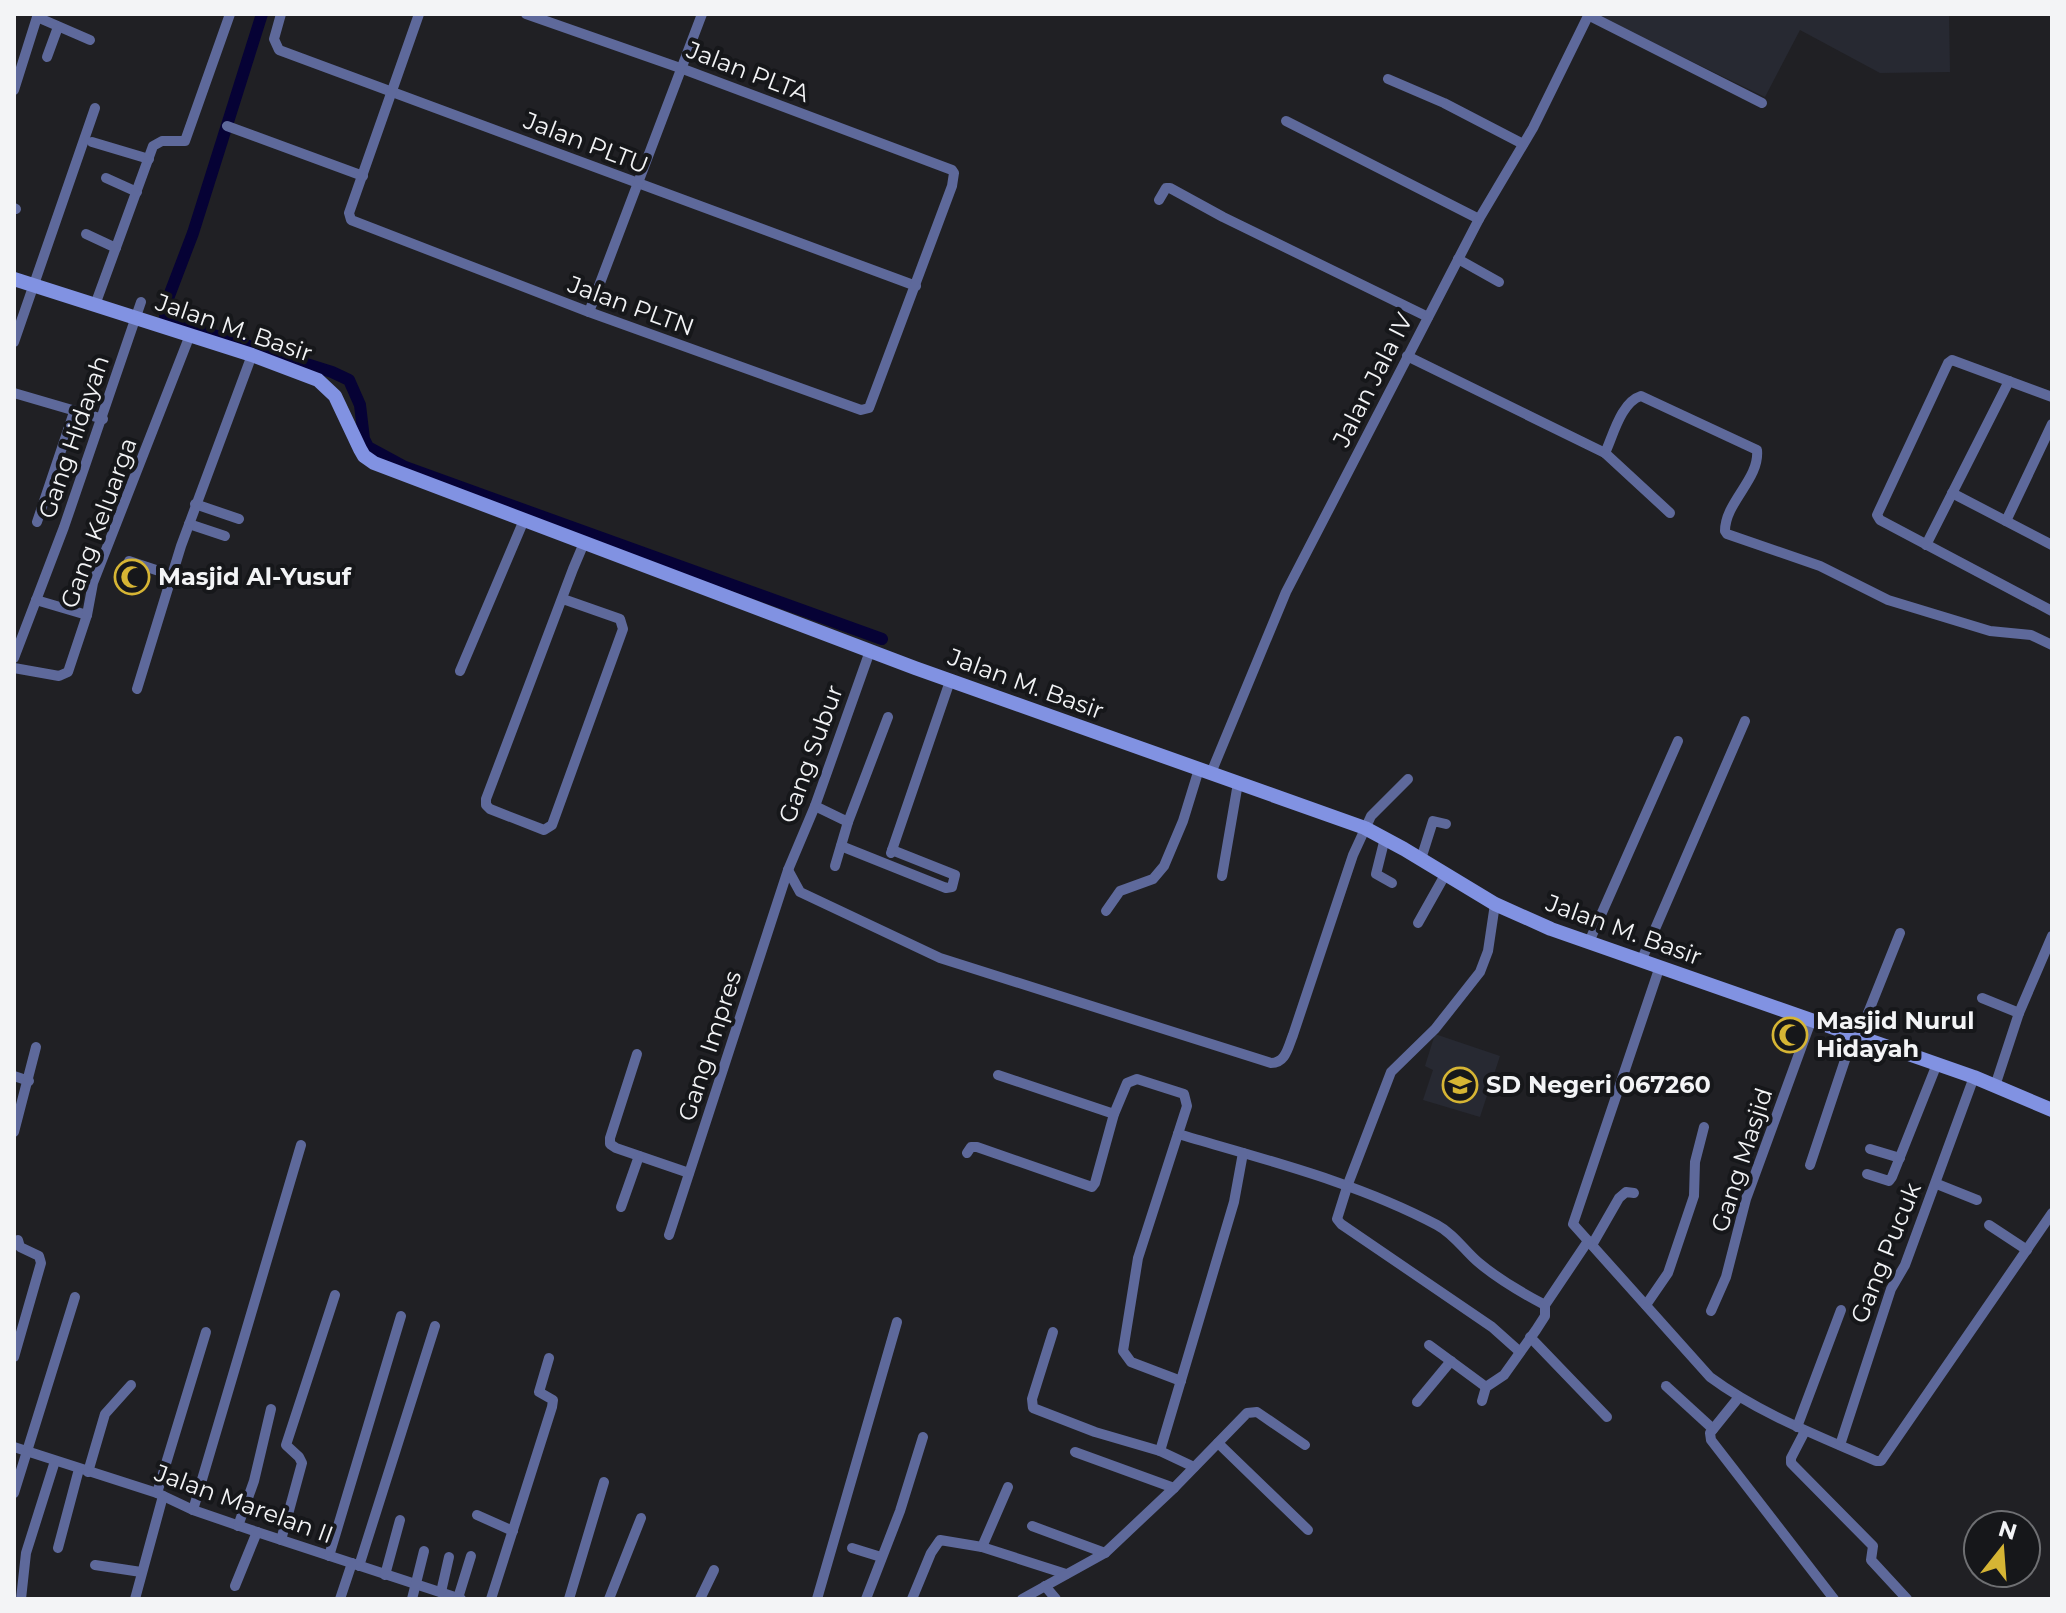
<svg xmlns="http://www.w3.org/2000/svg" width="2066" height="1613" font-family="Montserrat,sans-serif">
  <style>
    .built { fill: #272932 }
    .lines { fill: none; stroke-linecap: round; stroke-linejoin: round }
    .canal { stroke: #060235; stroke-width: 12 }
    .minor { stroke: #5e699b; stroke-width: 10 }
    .secondary { stroke: #8192e2; stroke-width: 14 }
    .labels { text-anchor: middle; stroke-width: 8; stroke-linejoin: round; paint-order: stroke }
    .street-label { font-size: 24px; fill: #f3f4f6; stroke: #16171a }
    .poi-label { font-size: 24px; font-weight: bold; fill: #f3f4f6; stroke: #16171a; text-anchor: start }
  </style>
  <rect width="100%" height="100%" fill="#202024"/>
  <g class="built">
    <path d="M 1594,14 L 1949,14 L 1950,72 L 1880,73 L 1800,30 L 1765,97 Z"/>
    <path d="M 1435,1034 L 1500,1056 L 1480,1117 L 1423,1100 L 1433,1070 L 1425,1066 Z"/>
  </g>
  <g class="lines">
    <path class="canal" d="M 262,14 L 193,233 L 164,309 L 166,320 L 332,372 L 349,380 L 360,405 L 364,439 L 368,447 L 405,467 L 882,639"/>
    <g class="minor">
      <path d="M 281,14 L 274,39 L 279,50 L 916,286"/>
      <path d="M 419,14 L 349,213 L 351,220 L 589,312 L 861,410 L 869,408 L 952,186 L 954,173 L 952,170 L 683,69 L 526,14"/>
      <path d="M 1588,15 L 1762,103"/>
      <path d="M 37,17 L 90,40"/>
      <path d="M 47,57 L 58,27"/>
      <path d="M 1388,79 L 1444,103 L 1523,144"/>
      <path d="M 14,90 L 38,14"/>
      <path d="M 1286,121 L 1479,219"/>
      <path d="M 227,126 L 363,176"/>
      <path d="M 92,142 L 149,159"/>
      <path d="M 106,178 L 137,192"/>
      <path d="M 1159,200 L 1166,188 L 1170,188 L 1223,217 L 1428,317"/>
      <path d="M 14,208 L 16,209"/>
      <path d="M 86,234 L 116,248"/>
      <path d="M 1458,259 L 1499,282"/>
      <path d="M 95,305 L 153,146 L 162,141 L 185,141 L 230,14"/>
      <path d="M 589,312 L 702,14"/>
      <path d="M 14,342 L 95,108"/>
      <path d="M 1407,356 L 1605,453 C 1613,436 1621,402 1641,396 L 1757,450 C 1760,479 1725,502 1725,531 L 1727,534 L 1820,566 L 1888,600 L 1990,631 L 2031,635 L 2052,645"/>
      <path d="M 14,393 L 103,419"/>
      <path d="M 2052,397 L 1952,360 L 1948,363 L 1877,515 L 1880,520 L 2052,611"/>
      <path d="M 1605,453 L 1670,513"/>
      <path d="M 1952,493 L 2052,545"/>
      <path d="M 195,504 L 239,519"/>
      <path d="M 2006,521 L 2052,424"/>
      <path d="M 37,522 L 74,412"/>
      <path d="M 189,524 L 225,536"/>
      <path d="M 1926,545 L 2009,381"/>
      <path d="M 129,561 L 171,575"/>
      <path d="M 563,599 L 620,619 L 623,629 L 552,825 L 544,830 L 490,809 L 486,805 L 486,799 L 573,569 L 584,543"/>
      <path d="M 36,600 L 87,615"/>
      <path d="M 14,658 L 64,527 L 141,302"/>
      <path d="M 14,668 L 59,676 L 68,672 L 87,615 L 93,583 L 190,335"/>
      <path d="M 460,671 L 524,520"/>
      <path d="M 137,689 L 181,546 L 252,355"/>
      <path d="M 1211,773 L 1286,592 L 1479,219 L 1533,128 L 1589,14"/>
      <path d="M 815,806 L 848,822 L 835,866"/>
      <path d="M 848,822 L 888,717"/>
      <path d="M 1385,838 L 1376,874 L 1392,883"/>
      <path d="M 841,846 L 946,888 L 952,887 L 955,875 L 892,850"/>
      <path d="M 891,853 L 950,681"/>
      <path d="M 1421,859 L 1433,821 L 1446,824"/>
      <path d="M 788,870 L 800,892 L 940,958 L 1271,1063 C 1286,1063 1288,1047 1293,1035 L 1353,855 L 1371,816 L 1408,779"/>
      <path d="M 1222,876 L 1238,783"/>
      <path d="M 1495,904 L 1488,951 L 1480,972 L 1435,1029 L 1391,1072 L 1348,1184 L 1337,1219 L 1341,1224 L 1492,1327 L 1520,1352"/>
      <path d="M 1106,911 L 1120,891 L 1153,879 L 1164,866 L 1183,821 L 1199,769"/>
      <path d="M 1418,923 L 1445,875"/>
      <path d="M 1589,942 L 1678,741"/>
      <path d="M 1642,959 L 1745,721"/>
      <path d="M 1660,966 L 1573,1224 L 1710,1377 C 1760,1414 1819,1436 1876,1461 L 1881,1461 L 2052,1213"/>
      <path d="M 1982,998 L 2019,1013"/>
      <path d="M 1858,1038 L 1900,933"/>
      <path d="M 637,1054 L 610,1138 L 610,1144 L 616,1148 L 689,1173"/>
      <path d="M 998,1075 L 1114,1114"/>
      <path d="M 14,1076 L 29,1081"/>
      <path d="M 1995,1086 L 2019,1013 L 2052,936"/>
      <path d="M 14,1132 L 36,1047"/>
      <path d="M 1178,1134 C 1266,1160 1356,1182 1437,1225 C 1454,1234 1464,1250 1478,1262 C 1498,1279 1522,1293 1545,1305"/>
      <path d="M 1870,1149 L 1900,1158"/>
      <path d="M 967,1153 L 971,1147 L 977,1147 L 1092,1187 L 1095,1183 L 1114,1114 L 1127,1083 L 1137,1079 L 1184,1094 L 1187,1106 L 1138,1258 L 1123,1351 L 1131,1362 L 1181,1381"/>
      <path d="M 1810,1165 L 1853,1036"/>
      <path d="M 1867,1174 L 1889,1181 L 1892,1177 L 1937,1064"/>
      <path d="M 1937,1184 L 1977,1200"/>
      <path d="M 621,1207 L 639,1156"/>
      <path d="M 1989,1225 L 2027,1250"/>
      <path d="M 669,1235 L 788,870 L 815,806 L 870,651"/>
      <path d="M 1592,1245 L 1619,1198 L 1626,1192 L 1634,1193"/>
      <path d="M 1646,1305 L 1668,1273 L 1694,1196 L 1695,1162 L 1704,1127"/>
      <path d="M 1711,1311 L 1726,1277 L 1746,1199 L 1811,1021"/>
      <path d="M 1053,1332 L 1032,1399 L 1033,1408 L 1095,1432 L 1160,1451 L 1194,1467"/>
      <path d="M 1530,1337 L 1607,1417"/>
      <path d="M 1429,1345 L 1486,1387"/>
      <path d="M 14,1357 L 41,1263 L 39,1256 L 20,1247 L 18,1240"/>
      <path d="M 1666,1386 L 1713,1429"/>
      <path d="M 1739,1397 L 1710,1433 L 1711,1440 L 1834,1599"/>
      <path d="M 1482,1401 L 1486,1387 L 1504,1375 L 1536,1330 L 1545,1316 L 1545,1305 L 1588,1241"/>
      <path d="M 1417,1402 L 1451,1361"/>
      <path d="M 1797,1427 L 1841,1310"/>
      <path d="M 1805,1431 L 1791,1458 L 1791,1463 L 1873,1546 L 1871,1560 L 1907,1599"/>
      <path d="M 1218,1443 L 1308,1530"/>
      <path d="M 1840,1445 L 1891,1289 L 1905,1265 L 1974,1077"/>
      <path d="M 14,1447 L 157,1493 L 193,1510 L 257,1532 L 461,1599"/>
      <path d="M 1160,1451 L 1234,1202 L 1243,1153"/>
      <path d="M 1075,1452 L 1174,1488"/>
      <path d="M 88,1472 L 105,1414 L 131,1385"/>
      <path d="M 1008,1487 L 982,1547 L 1066,1574"/>
      <path d="M 14,1493 L 75,1297"/>
      <path d="M 157,1493 L 206,1332"/>
      <path d="M 193,1510 L 301,1145"/>
      <path d="M 477,1515 L 513,1531"/>
      <path d="M 238,1526 L 254,1481 L 271,1409"/>
      <path d="M 1032,1526 L 1105,1553"/>
      <path d="M 281,1540 L 302,1463 L 299,1457 L 286,1445 L 335,1295"/>
      <path d="M 58,1548 L 79,1469"/>
      <path d="M 852,1548 L 881,1557"/>
      <path d="M 329,1556 L 401,1316"/>
      <path d="M 95,1565 L 141,1572"/>
      <path d="M 359,1566 L 435,1326"/>
      <path d="M 385,1575 L 400,1520"/>
      <path d="M 235,1586 L 257,1532"/>
      <path d="M 1045,1586 L 1056,1599"/>
      <path d="M 441,1592 L 449,1557"/>
      <path d="M 458,1598 L 471,1556"/>
      <path d="M 21,1599 L 26,1553 L 55,1461"/>
      <path d="M 135,1599 L 163,1496"/>
      <path d="M 340,1599 L 352,1563"/>
      <path d="M 412,1599 L 424,1551"/>
      <path d="M 491,1599 L 552,1407 L 553,1400 L 539,1392 L 549,1358"/>
      <path d="M 569,1599 L 604,1482"/>
      <path d="M 609,1599 L 641,1518"/>
      <path d="M 700,1599 L 714,1570"/>
      <path d="M 817,1599 L 897,1322"/>
      <path d="M 866,1599 L 900,1511 L 923,1437"/>
      <path d="M 912,1599 L 931,1553 L 940,1540 L 982,1547"/>
      <path d="M 1022,1599 L 1105,1553 L 1174,1488 L 1247,1413 L 1257,1412 L 1305,1445"/>
    </g>
    <path class="secondary" d="M 14,279 L 252,355 L 318,380 L 335,396 L 360,449 L 364,456 L 374,463 L 915,668 L 1365,828 L 1404,849 L 1495,904 L 1551,929 L 1974,1077 L 2052,1110"/>
  </g>
  <defs>
    <g id="mosque-ring" transform="scale(1.8)"><circle r="9.5" fill="#16171a" stroke="#d6b534" stroke-width="1.5"/><path d="M3.5-4.9A6 6 0 1 0 3.5 4.9A5 5 0 1 1 3.5-4.9Z" fill="#d6b534"/></g>
    <g id="school-ring" transform="scale(1.8)"><circle r="9.5" fill="#16171a" stroke="#d6b534" stroke-width="1.5"/><path d="M0-5L7-2L0 1L-7-2ZM-4 1L0 2.5L4 1V4Q0 6-4 4Z" fill="#d6b534"/></g>
  </defs>
  <g fill-rule="evenodd">
    <use href="#mosque-ring" x="132" y="577"/>
    <use href="#mosque-ring" x="1790" y="1035"/>
    <use href="#school-ring" x="1460" y="1085"/>
  </g>
  <g class="labels">
    <g class="street-label">
      <text transform="translate(748 72) rotate(21)" y="8">Jalan PLTA</text>
      <text transform="translate(586 143) rotate(21)" y="8">Jalan PLTU</text>
      <text transform="translate(631 306) rotate(20)" y="8">Jalan PLTN</text>
      <text transform="translate(234 328) rotate(19)" y="8">Jalan M. Basir</text>
      <text transform="translate(1373 380) rotate(-63)" y="8">Jalan Jala IV</text>
      <text transform="translate(74 437) rotate(-71)" y="8">Gang Hidayah</text>
      <text transform="translate(99 523) rotate(-70)" y="8">Gang Keluarga</text>
      <text transform="translate(1026 684) rotate(20)" y="8">Jalan M. Basir</text>
      <text transform="translate(811 754) rotate(-70)" y="8">Gang Subur</text>
      <text transform="translate(1624 930) rotate(20)" y="8">Jalan M. Basir</text>
      <text transform="translate(710 1046) rotate(-72)" y="8">Gang Impres</text>
      <text transform="translate(1742 1160) rotate(-72)" y="8">Gang Masjid</text>
      <text transform="translate(1886 1253) rotate(-68)" y="8">Gang Pucuk</text>
      <text transform="translate(244 1504) rotate(20)" y="8">Jalan Marelan II</text>
    </g>
    <g class="poi-label">
      <text x="158" y="585">Masjid Al-Yusuf</text>
      <text x="1816" y="1029">Masjid Nurul<tspan x="1816" dy="28">Hidayah</tspan></text>
      <text x="1486" y="1093">SD Negeri 067260</text>
    </g>
  </g>
  <rect width="2066" height="1613" fill="none" stroke="#f3f4f6" stroke-width="32"/>
  <g transform="translate(2002 1549) rotate(17)"><circle r="38" fill="#16171a" stroke="#6e6f72" stroke-width="2"/>
  <path d="M0-6L14 30L0 20L-14 30Z" fill="#d6b534"/>
  <text y="-12" font-size="22" font-weight="bold" text-anchor="middle" fill="#f3f4f6">N</text>
  </g>
</svg>
